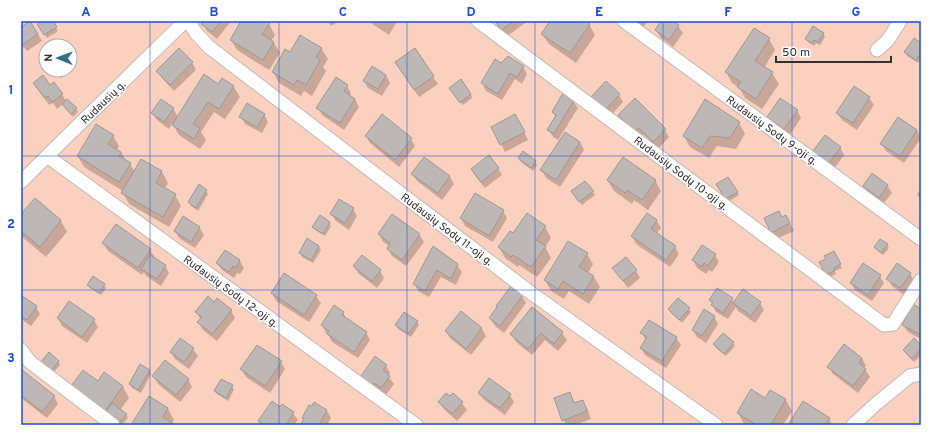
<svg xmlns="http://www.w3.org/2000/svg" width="942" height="446" font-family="Overpass,sans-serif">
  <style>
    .green { fill: #fbd0be; fill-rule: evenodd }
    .shadow { fill: #0003 }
    .building { fill: #bdb8b6; stroke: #9c9896 }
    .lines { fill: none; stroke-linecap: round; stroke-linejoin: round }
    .street-casing { stroke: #beb9b7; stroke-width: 15 }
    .street { stroke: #fff; stroke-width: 13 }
    .grid { fill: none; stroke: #1d4ed8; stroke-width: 1; stroke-opacity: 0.55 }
    .labels { text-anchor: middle; stroke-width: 3; stroke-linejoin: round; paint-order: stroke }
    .street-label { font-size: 11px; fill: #32302f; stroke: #fff }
    .neatline { fill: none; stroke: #1d4ed8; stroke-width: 1.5 }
    .grid-label { font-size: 13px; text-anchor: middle; font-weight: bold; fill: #1d4ed8 }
  </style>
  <rect width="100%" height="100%" fill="#ece7e5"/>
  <path class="green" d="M 21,21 L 921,21 L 921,425 L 21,425 ZM 46,46 L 70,46 L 70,70 L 46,70 Z"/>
  <g class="shadow">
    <path d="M 43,21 L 52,21 L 58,31 L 47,38 L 38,24 Z"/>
    <path d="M 205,21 L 231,21 L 217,39 L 207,31 L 203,24 Z"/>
    <path d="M 243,21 L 265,21 L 269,24 L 275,35 L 271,41 L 274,43 L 280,53 L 269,70 L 237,50 L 231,40 Z"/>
    <path d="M 328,21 L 339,21 L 331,26 Z"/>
    <path d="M 370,21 L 397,21 L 389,35 L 371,23 Z"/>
    <path d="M 495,21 L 528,21 L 506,37 Z"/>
    <path d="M 551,21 L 584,21 L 589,24 L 595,35 L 576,63 L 549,44 L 542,34 Z"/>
    <path d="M 630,21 L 648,21 L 642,29 Z"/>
    <path d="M 662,21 L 671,21 L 678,26 L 683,33 L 673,47 L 660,37 L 656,30 Z"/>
    <path d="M 21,28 L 38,34 L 42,41 L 27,51 L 24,47 L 21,49 Z"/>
    <path d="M 823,33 L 825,37 L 820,45 L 816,43 L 814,46 L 808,42 L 806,39 Z"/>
    <path d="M 769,39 L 775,50 L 764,68 L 772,73 L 779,84 L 762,109 L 745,98 L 739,87 L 732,83 L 726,72 Z"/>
    <path d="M 921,44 L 921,58 L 918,63 L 907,56 L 905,52 Z"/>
    <path d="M 321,48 L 328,59 L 323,67 L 326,71 L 312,96 L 304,91 L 301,96 L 279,83 L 273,72 L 290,53 Z"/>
    <path d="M 414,49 L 438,84 L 419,97 L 400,69 Z"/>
    <path d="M 192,62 L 196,70 L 174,91 L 162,78 L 157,71 Z"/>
    <path d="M 501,64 L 523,66 L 527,74 L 522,84 L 515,79 L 502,100 L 486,91 L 482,83 Z"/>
    <path d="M 386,75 L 390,83 L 382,96 L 368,88 L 364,81 Z"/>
    <path d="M 222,79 L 234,87 L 240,97 L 225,119 L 214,112 L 201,132 L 206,140 L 200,149 L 179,135 L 172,123 L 169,129 L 157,120 L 152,113 L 173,108 L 178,117 L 219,85 Z"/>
    <path d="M 34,83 L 49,86 L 62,94 L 66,101 L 76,109 L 78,112 L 73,117 L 65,108 L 63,104 L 57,109 L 53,103 L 49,105 L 38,90 Z"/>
    <path d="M 347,86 L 351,93 L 349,96 L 355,99 L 359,107 L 344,130 L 322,115 L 318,108 Z"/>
    <path d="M 452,92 L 471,94 L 472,98 L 463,105 Z"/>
    <path d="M 619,95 L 623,102 L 609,118 L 591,98 Z"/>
    <path d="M 869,98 L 874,105 L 857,130 L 842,120 L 837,113 Z"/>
    <path d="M 573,101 L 578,108 L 558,140 L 553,137 L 549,130 L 556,117 L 553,112 Z"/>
    <path d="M 797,110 L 801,118 L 789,136 L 772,124 L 768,117 Z"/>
    <path d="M 264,114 L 268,122 L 262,133 L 245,124 L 241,117 Z"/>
    <path d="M 620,116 L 665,130 L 669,137 L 658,149 L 643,134 L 639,139 L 624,123 Z"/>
    <path d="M 519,122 L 528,140 L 505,152 L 501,144 Z"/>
    <path d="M 739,123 L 745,134 L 736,149 L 717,146 L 709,158 L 690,147 L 684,136 Z"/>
    <path d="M 917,130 L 921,138 L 904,163 L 886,151 L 882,144 Z"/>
    <path d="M 113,136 L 119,146 L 117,150 L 121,152 L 126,161 L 130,164 L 135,172 L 141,160 L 162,172 L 168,183 L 164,189 L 175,195 L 181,206 L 169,227 L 129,204 L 123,193 L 123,191 L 84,167 L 78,156 Z"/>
    <path d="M 366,136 L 411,139 L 415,146 L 399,167 L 370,143 Z"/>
    <path d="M 580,142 L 584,150 L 560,187 L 546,178 L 542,170 Z"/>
    <path d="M 840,147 L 844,155 L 834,169 L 819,159 L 814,151 Z"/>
    <path d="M 424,158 L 450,177 L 454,184 L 442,200 L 417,181 L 412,174 Z"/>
    <path d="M 519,159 L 535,162 L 537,165 L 533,171 L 521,162 Z"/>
    <path d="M 498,168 L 502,175 L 485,188 L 476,177 L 472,170 Z"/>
    <path d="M 728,178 L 739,195 L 728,202 L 718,185 Z"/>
    <path d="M 655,180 L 661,191 L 648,210 L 634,200 L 632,204 L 614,191 L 608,181 Z"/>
    <path d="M 585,182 L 595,195 L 582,205 L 574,195 Z"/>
    <path d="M 887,185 L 892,193 L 883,204 L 868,193 L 864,186 Z"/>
    <path d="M 921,189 L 921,201 L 917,194 Z"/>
    <path d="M 206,191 L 208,194 L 198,211 L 191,206 L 189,202 Z"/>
    <path d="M 35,199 L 61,221 L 67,232 L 46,257 L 21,236 L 21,216 Z"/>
    <path d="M 353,209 L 357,216 L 349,230 L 336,221 L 331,214 Z"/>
    <path d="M 503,211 L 507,218 L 493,242 L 465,226 L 461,218 Z"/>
    <path d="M 786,216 L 794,231 L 776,239 L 772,232 L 782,218 Z"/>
    <path d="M 183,218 L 200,228 L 204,235 L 195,248 L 179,238 L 175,231 Z"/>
    <path d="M 657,221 L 661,228 L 656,234 L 675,247 L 679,254 L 670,267 L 636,244 L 632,236 Z"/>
    <path d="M 329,223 L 331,226 L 325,236 L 315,230 L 313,227 Z"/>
    <path d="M 545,227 L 551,238 L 545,247 L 551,258 L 537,277 L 519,265 L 518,267 L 505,258 L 499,247 L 513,235 Z"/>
    <path d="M 379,234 L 419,234 L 424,242 L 406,266 L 392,256 L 388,249 L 390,246 L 383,242 Z"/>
    <path d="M 103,243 L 150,250 L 155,257 L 153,259 L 165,266 L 169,273 L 161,286 L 146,276 L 144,272 L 142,275 L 108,251 Z"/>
    <path d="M 887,245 L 889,248 L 883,255 L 877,250 L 875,247 Z"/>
    <path d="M 319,246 L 321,250 L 313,263 L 302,257 L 300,253 Z"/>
    <path d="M 434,247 L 457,265 L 462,272 L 456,285 L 441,277 L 429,297 L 418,291 L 414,283 Z"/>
    <path d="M 225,251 L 240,261 L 244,268 L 240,274 L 237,273 L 234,278 L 222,270 L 217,263 Z"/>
    <path d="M 834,253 L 842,268 L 835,271 L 836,274 L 828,278 L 821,263 L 827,259 Z"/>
    <path d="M 587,254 L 593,264 L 588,273 L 594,277 L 600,287 L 589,304 L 569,291 L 564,299 L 551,291 L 545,280 Z"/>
    <path d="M 715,255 L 719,262 L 712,272 L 709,270 L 706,274 L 697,268 L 693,260 Z"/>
    <path d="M 626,258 L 636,271 L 640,278 L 628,288 L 618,275 L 614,268 Z"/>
    <path d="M 354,266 L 380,271 L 384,278 L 377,288 L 358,273 Z"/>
    <path d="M 910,273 L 914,281 L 904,295 L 892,286 L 888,279 Z"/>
    <path d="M 880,276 L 884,283 L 872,301 L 855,290 L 851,283 Z"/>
    <path d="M 104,284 L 106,288 L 101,295 L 90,288 L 88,285 Z"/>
    <path d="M 272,293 L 316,296 L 321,303 L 309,322 L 276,301 Z"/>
    <path d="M 21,296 L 36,307 L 40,314 L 31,326 L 21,319 Z"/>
    <path d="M 522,296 L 526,303 L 504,333 L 495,326 L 490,318 Z"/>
    <path d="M 678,299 L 689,309 L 691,312 L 682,323 L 671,313 L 669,310 Z"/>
    <path d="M 732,299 L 734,303 L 760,303 L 764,310 L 755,323 L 738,311 L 736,307 L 728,319 L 716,312 L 710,300 Z"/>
    <path d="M 532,309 L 562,333 L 567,340 L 558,351 L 545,340 L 532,355 L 516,342 L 511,334 Z"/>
    <path d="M 921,310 L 921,339 L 908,332 L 903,325 Z"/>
    <path d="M 231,311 L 235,318 L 217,341 L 203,330 L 199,323 L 201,320 L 196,312 Z"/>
    <path d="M 343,312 L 347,320 L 366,332 L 370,340 L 358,358 L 332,342 L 328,334 L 326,333 L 322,325 Z"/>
    <path d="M 461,312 L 482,329 L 486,336 L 471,355 L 450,338 L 446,331 Z"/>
    <path d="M 714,316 L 718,324 L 706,343 L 697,337 L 693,330 Z"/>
    <path d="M 58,318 L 94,320 L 98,327 L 87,343 L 62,326 Z"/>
    <path d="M 417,321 L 419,325 L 411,337 L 398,329 L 396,325 Z"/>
    <path d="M 642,333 L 676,338 L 681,345 L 666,368 L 645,355 L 641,348 L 646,341 Z"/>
    <path d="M 733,343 L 735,346 L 726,356 L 716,348 L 714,344 Z"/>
    <path d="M 921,346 L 921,355 L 914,362 L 906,354 L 904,350 Z"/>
    <path d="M 193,349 L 198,356 L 189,369 L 175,359 L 171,352 Z"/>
    <path d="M 862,358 L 866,366 L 864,368 L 870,377 L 858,393 L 833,374 L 829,367 Z"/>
    <path d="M 58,361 L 60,365 L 53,373 L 44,366 Z"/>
    <path d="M 281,362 L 285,369 L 270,393 L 246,377 L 241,369 Z"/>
    <path d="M 386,366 L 390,373 L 388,376 L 394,384 L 386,395 L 378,389 L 377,391 L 366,383 L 362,376 Z"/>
    <path d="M 149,370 L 151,374 L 141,393 L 132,388 L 130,384 Z"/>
    <path d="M 21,371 L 54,396 L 58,404 L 47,418 L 21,398 Z"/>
    <path d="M 105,374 L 123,387 L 129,398 L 120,410 L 126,414 L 128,418 L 122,425 L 78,397 L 98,383 Z"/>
    <path d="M 154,376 L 188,379 L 192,387 L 180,402 L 158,384 Z"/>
    <path d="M 232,386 L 234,390 L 228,401 L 217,394 L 215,391 Z"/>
    <path d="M 770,391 L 786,400 L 792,411 L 783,425 L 746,425 L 744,424 L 738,413 L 766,399 Z"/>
    <path d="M 479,393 L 510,395 L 514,402 L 505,415 L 484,400 Z"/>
    <path d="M 569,393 L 575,404 L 582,401 L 587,408 L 591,419 L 575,425 L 566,425 L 555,399 Z"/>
    <path d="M 453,395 L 462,403 L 467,410 L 457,421 L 444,409 L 440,402 L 451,398 Z"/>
    <path d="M 149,397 L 168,409 L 174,420 L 171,424 L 173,425 L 132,425 Z"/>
    <path d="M 282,405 L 293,413 L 298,420 L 294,425 L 262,425 L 259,421 L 280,408 Z"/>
    <path d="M 327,411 L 331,418 L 327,425 L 303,425 L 302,423 L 304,420 L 303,418 Z"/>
    <path d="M 829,419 L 832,425 L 789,425 Z"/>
  </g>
  <g class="building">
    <path d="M 30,21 L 38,34 L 22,45 L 21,43 L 21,27 Z"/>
    <path d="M 41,21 L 53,21 L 57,27 L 44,35 L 37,24 Z"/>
    <path d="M 204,21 L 221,21 L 212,32 L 201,24 Z"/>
    <path d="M 241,21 L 267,21 L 270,23 L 262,34 L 274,42 L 263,60 L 230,40 Z"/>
    <path d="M 495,21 L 514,21 L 501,30 Z"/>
    <path d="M 550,21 L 586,21 L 590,24 L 570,53 L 541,34 Z"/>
    <path d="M 661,21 L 673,21 L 679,25 L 669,40 L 655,30 Z"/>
    <path d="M 813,26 L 824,33 L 818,42 L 814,40 L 812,43 L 805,39 Z"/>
    <path d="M 754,28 L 770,38 L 755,61 L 773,72 L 756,99 L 737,87 L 741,82 L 725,72 Z"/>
    <path d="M 300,35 L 322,48 L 316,57 L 320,60 L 306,85 L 297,80 L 294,85 L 272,72 L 285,49 L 290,52 Z"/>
    <path d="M 914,38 L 921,43 L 921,53 L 916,60 L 904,52 Z"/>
    <path d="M 179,48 L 193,62 L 170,85 L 156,71 Z"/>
    <path d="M 415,48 L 434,76 L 414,90 L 395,62 Z"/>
    <path d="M 508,56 L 524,66 L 517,77 L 510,73 L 498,94 L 481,83 L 495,59 L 501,63 Z"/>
    <path d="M 372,66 L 386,75 L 378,89 L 363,81 Z"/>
    <path d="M 204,74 L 218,84 L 222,78 L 234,86 L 219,109 L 208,102 L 193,124 L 200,128 L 194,139 L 172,125 Z"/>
    <path d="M 43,75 L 50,85 L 54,82 L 63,94 L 52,102 L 48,96 L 45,98 L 33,83 Z"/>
    <path d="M 336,77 L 348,85 L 344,91 L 355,99 L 340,123 L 316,108 Z"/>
    <path d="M 461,79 L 471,94 L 460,103 L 449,88 Z"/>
    <path d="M 606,81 L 620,94 L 604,111 L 590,98 Z"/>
    <path d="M 854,86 L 870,97 L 853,123 L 836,113 Z"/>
    <path d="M 563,93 L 574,100 L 554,134 L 547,130 L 556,115 L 552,112 Z"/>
    <path d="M 635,98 L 666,129 L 653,142 L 639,128 L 634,132 L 618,115 Z"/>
    <path d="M 780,98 L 798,110 L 784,129 L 767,117 Z"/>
    <path d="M 67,99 L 77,108 L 71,114 L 62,104 Z"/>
    <path d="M 161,99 L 174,108 L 164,122 L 151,113 Z"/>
    <path d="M 705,99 L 740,122 L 730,138 L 710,136 L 702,148 L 683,136 Z"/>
    <path d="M 247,103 L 265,114 L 257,127 L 239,117 Z"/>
    <path d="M 382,114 L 412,138 L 395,160 L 365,136 Z"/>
    <path d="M 515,114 L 525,132 L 500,145 L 491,127 Z"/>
    <path d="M 898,117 L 917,130 L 900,156 L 880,144 Z"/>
    <path d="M 96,124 L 114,135 L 108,144 L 121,152 L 119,156 L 131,163 L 119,182 L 77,156 Z"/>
    <path d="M 565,132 L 580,142 L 556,180 L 540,170 Z"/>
    <path d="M 825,135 L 841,147 L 829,163 L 813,151 Z"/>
    <path d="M 523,151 L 536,161 L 531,168 L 518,158 Z"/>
    <path d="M 489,155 L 499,168 L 481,182 L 471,169 Z"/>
    <path d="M 424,157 L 450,176 L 438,193 L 411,174 Z"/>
    <path d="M 623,157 L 656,180 L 642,200 L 627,190 L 625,193 L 607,180 Z"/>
    <path d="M 141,159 L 162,171 L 156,183 L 176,194 L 163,217 L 121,193 Z"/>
    <path d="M 872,173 L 888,185 L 879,198 L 863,186 Z"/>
    <path d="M 728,177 L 738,192 L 725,199 L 716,184 Z"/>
    <path d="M 585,181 L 594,191 L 579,202 L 571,191 Z"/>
    <path d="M 199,184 L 207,190 L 196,208 L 188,202 Z"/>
    <path d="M 475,193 L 504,210 L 489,236 L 460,218 Z"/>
    <path d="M 35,198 L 61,220 L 40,247 L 21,231 L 21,214 Z"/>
    <path d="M 339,199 L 354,208 L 345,223 L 330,214 Z"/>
    <path d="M 779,211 L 782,217 L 786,215 L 790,223 L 771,233 L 764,218 Z"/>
    <path d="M 527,213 L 546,226 L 536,240 L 546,246 L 531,267 L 513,255 L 511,257 L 498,247 L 510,231 L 513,233 Z"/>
    <path d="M 647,213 L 657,220 L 651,229 L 676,246 L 666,260 L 631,236 Z"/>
    <path d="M 392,214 L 420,234 L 402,260 L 387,249 L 390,243 L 378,234 Z"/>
    <path d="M 320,215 L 330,222 L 323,234 L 312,227 Z"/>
    <path d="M 183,216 L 200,227 L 191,242 L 174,231 Z"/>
    <path d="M 116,224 L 151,249 L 138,268 L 102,243 Z"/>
    <path d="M 307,238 L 319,246 L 311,260 L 299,253 Z"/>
    <path d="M 880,239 L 888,244 L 881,253 L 874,247 Z"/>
    <path d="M 568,241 L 588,253 L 579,267 L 594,276 L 583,294 L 563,281 L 558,289 L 544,280 Z"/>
    <path d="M 702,245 L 716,254 L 708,266 L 704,263 L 702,267 L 692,260 Z"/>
    <path d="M 433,246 L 458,264 L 451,279 L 437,270 L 425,291 L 413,284 Z"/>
    <path d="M 225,250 L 240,260 L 236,268 L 233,266 L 229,272 L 216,263 Z"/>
    <path d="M 834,251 L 841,264 L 834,268 L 835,270 L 826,275 L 819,262 L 826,259 L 824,256 Z"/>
    <path d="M 150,255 L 166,265 L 157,279 L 141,269 Z"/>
    <path d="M 362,255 L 381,270 L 372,281 L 353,266 Z"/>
    <path d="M 626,257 L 637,270 L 623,281 L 612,268 Z"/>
    <path d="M 863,263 L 881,275 L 868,295 L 850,283 Z"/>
    <path d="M 897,263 L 911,273 L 900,288 L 886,279 Z"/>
    <path d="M 284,273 L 317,295 L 304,315 L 271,293 Z"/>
    <path d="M 93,276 L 105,284 L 99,293 L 87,285 Z"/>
    <path d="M 511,286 L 523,295 L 500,326 L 489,318 L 497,307 L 496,306 Z"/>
    <path d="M 717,288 L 733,298 L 723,313 L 711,305 L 713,302 L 709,300 Z"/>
    <path d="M 743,289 L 761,302 L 751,316 L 733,303 Z"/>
    <path d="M 21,295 L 37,306 L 27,320 L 21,316 Z"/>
    <path d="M 208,296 L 214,302 L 217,298 L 232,310 L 212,334 L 197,322 L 202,317 L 195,312 Z"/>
    <path d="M 678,298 L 690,308 L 679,320 L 668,309 Z"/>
    <path d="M 69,301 L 95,319 L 82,337 L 57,318 Z"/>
    <path d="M 913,304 L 921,309 L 921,335 L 902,325 Z"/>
    <path d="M 334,305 L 344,312 L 342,315 L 367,332 L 354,352 L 327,334 L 329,331 L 321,325 Z"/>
    <path d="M 532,307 L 563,332 L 554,344 L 541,333 L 528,349 L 510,334 Z"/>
    <path d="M 704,309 L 715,316 L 702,336 L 692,330 Z"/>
    <path d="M 461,311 L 482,328 L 466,349 L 445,331 Z"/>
    <path d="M 404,312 L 418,321 L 408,334 L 395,325 Z"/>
    <path d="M 649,320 L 677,337 L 662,361 L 640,348 L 647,337 L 640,333 Z"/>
    <path d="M 723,333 L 734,342 L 724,354 L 713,344 Z"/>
    <path d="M 180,338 L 194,348 L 184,362 L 170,352 Z"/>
    <path d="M 914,338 L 921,345 L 921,349 L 912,359 L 903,350 Z"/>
    <path d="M 844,344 L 862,358 L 859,363 L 866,369 L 853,386 L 827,367 Z"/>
    <path d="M 257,345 L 282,361 L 265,386 L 240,369 Z"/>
    <path d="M 49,352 L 59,361 L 51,371 L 41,362 Z"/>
    <path d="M 375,356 L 387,365 L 383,370 L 390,376 L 381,388 L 374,383 L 372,385 L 361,376 Z"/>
    <path d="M 165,360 L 189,379 L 176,395 L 152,376 Z"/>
    <path d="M 140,364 L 150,370 L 138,390 L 129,384 Z"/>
    <path d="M 21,369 L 55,396 L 42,412 L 21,395 Z"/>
    <path d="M 83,370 L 98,381 L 104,372 L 123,386 L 105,411 L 71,386 Z"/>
    <path d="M 489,378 L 511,394 L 500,408 L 478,393 Z"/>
    <path d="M 221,379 L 233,385 L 226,398 L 214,391 Z"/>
    <path d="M 751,389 L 765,398 L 770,390 L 786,399 L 771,425 L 757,425 L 737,413 Z"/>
    <path d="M 570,392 L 574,403 L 583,400 L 587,411 L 562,421 L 554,398 Z"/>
    <path d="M 446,393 L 450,396 L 453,393 L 463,402 L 452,414 L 438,402 Z"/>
    <path d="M 149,396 L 168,408 L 163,417 L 175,425 L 131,425 Z"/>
    <path d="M 272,401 L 280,407 L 282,404 L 294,412 L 286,425 L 264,425 L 258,421 Z"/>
    <path d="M 803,401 L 830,418 L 825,425 L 788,425 Z"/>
    <path d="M 314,402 L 327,410 L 319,425 L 304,425 L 301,423 L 304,419 L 302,418 L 309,405 L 312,406 Z"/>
    <path d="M 112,403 L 127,414 L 120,422 L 106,412 Z"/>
  </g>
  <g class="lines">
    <g class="street-casing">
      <g id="street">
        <path d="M 188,21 L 196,33 L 209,47 L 527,290 L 716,425"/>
        <path d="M 478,21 L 884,325 L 893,324 L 921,280"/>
        <path d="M 624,21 L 921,239"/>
        <path d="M 877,50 L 888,40 L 900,21"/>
        <path d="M 47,156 L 416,425"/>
        <path d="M 21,182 L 47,156 L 185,21"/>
        <path d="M 21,350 L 30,362 L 113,425"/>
        <path d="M 853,425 L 877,403 L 910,376 L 921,374"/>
      </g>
    </g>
    <use href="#street" class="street"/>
  </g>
  <path class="grid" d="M 150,21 L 150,425M 279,21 L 279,425M 407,21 L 407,425M 535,21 L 535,425M 663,21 L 663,425M 792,21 L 792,425M 21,156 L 921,156M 21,290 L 921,290"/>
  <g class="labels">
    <g class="street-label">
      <text transform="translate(103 102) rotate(-44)" y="4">Rudausių g.</text>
      <text transform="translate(772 130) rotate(36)" y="4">Rudausių Sodų 9-oji g.</text>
      <text transform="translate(681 173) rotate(37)" y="4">Rudausių Sodų 10-oji g.</text>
      <text transform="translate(447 229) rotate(37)" y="4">Rudausių Sodų 11-oji g.</text>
      <text transform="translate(231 291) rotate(36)" y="4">Rudausių Sodų 12-oji g.</text>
    </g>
  </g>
  <rect width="942" height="446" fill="none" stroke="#ffffff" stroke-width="44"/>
  <g transform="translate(58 58) rotate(271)"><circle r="19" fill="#ffffff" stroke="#adacac"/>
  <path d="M0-3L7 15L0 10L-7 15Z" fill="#316f85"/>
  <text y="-6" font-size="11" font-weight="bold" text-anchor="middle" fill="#32302f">N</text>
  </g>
  <path d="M776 56v6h115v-6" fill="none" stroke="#32302f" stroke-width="2"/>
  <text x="782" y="56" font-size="12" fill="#32302f" stroke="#ffffff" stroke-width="3" paint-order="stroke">50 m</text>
  <rect x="22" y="22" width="898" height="402" class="neatline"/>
  <g class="grid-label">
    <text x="86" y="16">A</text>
    <text x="214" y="16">B</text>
    <text x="343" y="16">C</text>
    <text x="471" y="16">D</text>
    <text x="599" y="16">E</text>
    <text x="728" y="16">F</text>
    <text x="856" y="16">G</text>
    <text x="11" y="94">1</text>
    <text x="11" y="228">2</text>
    <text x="11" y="362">3</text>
  </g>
</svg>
